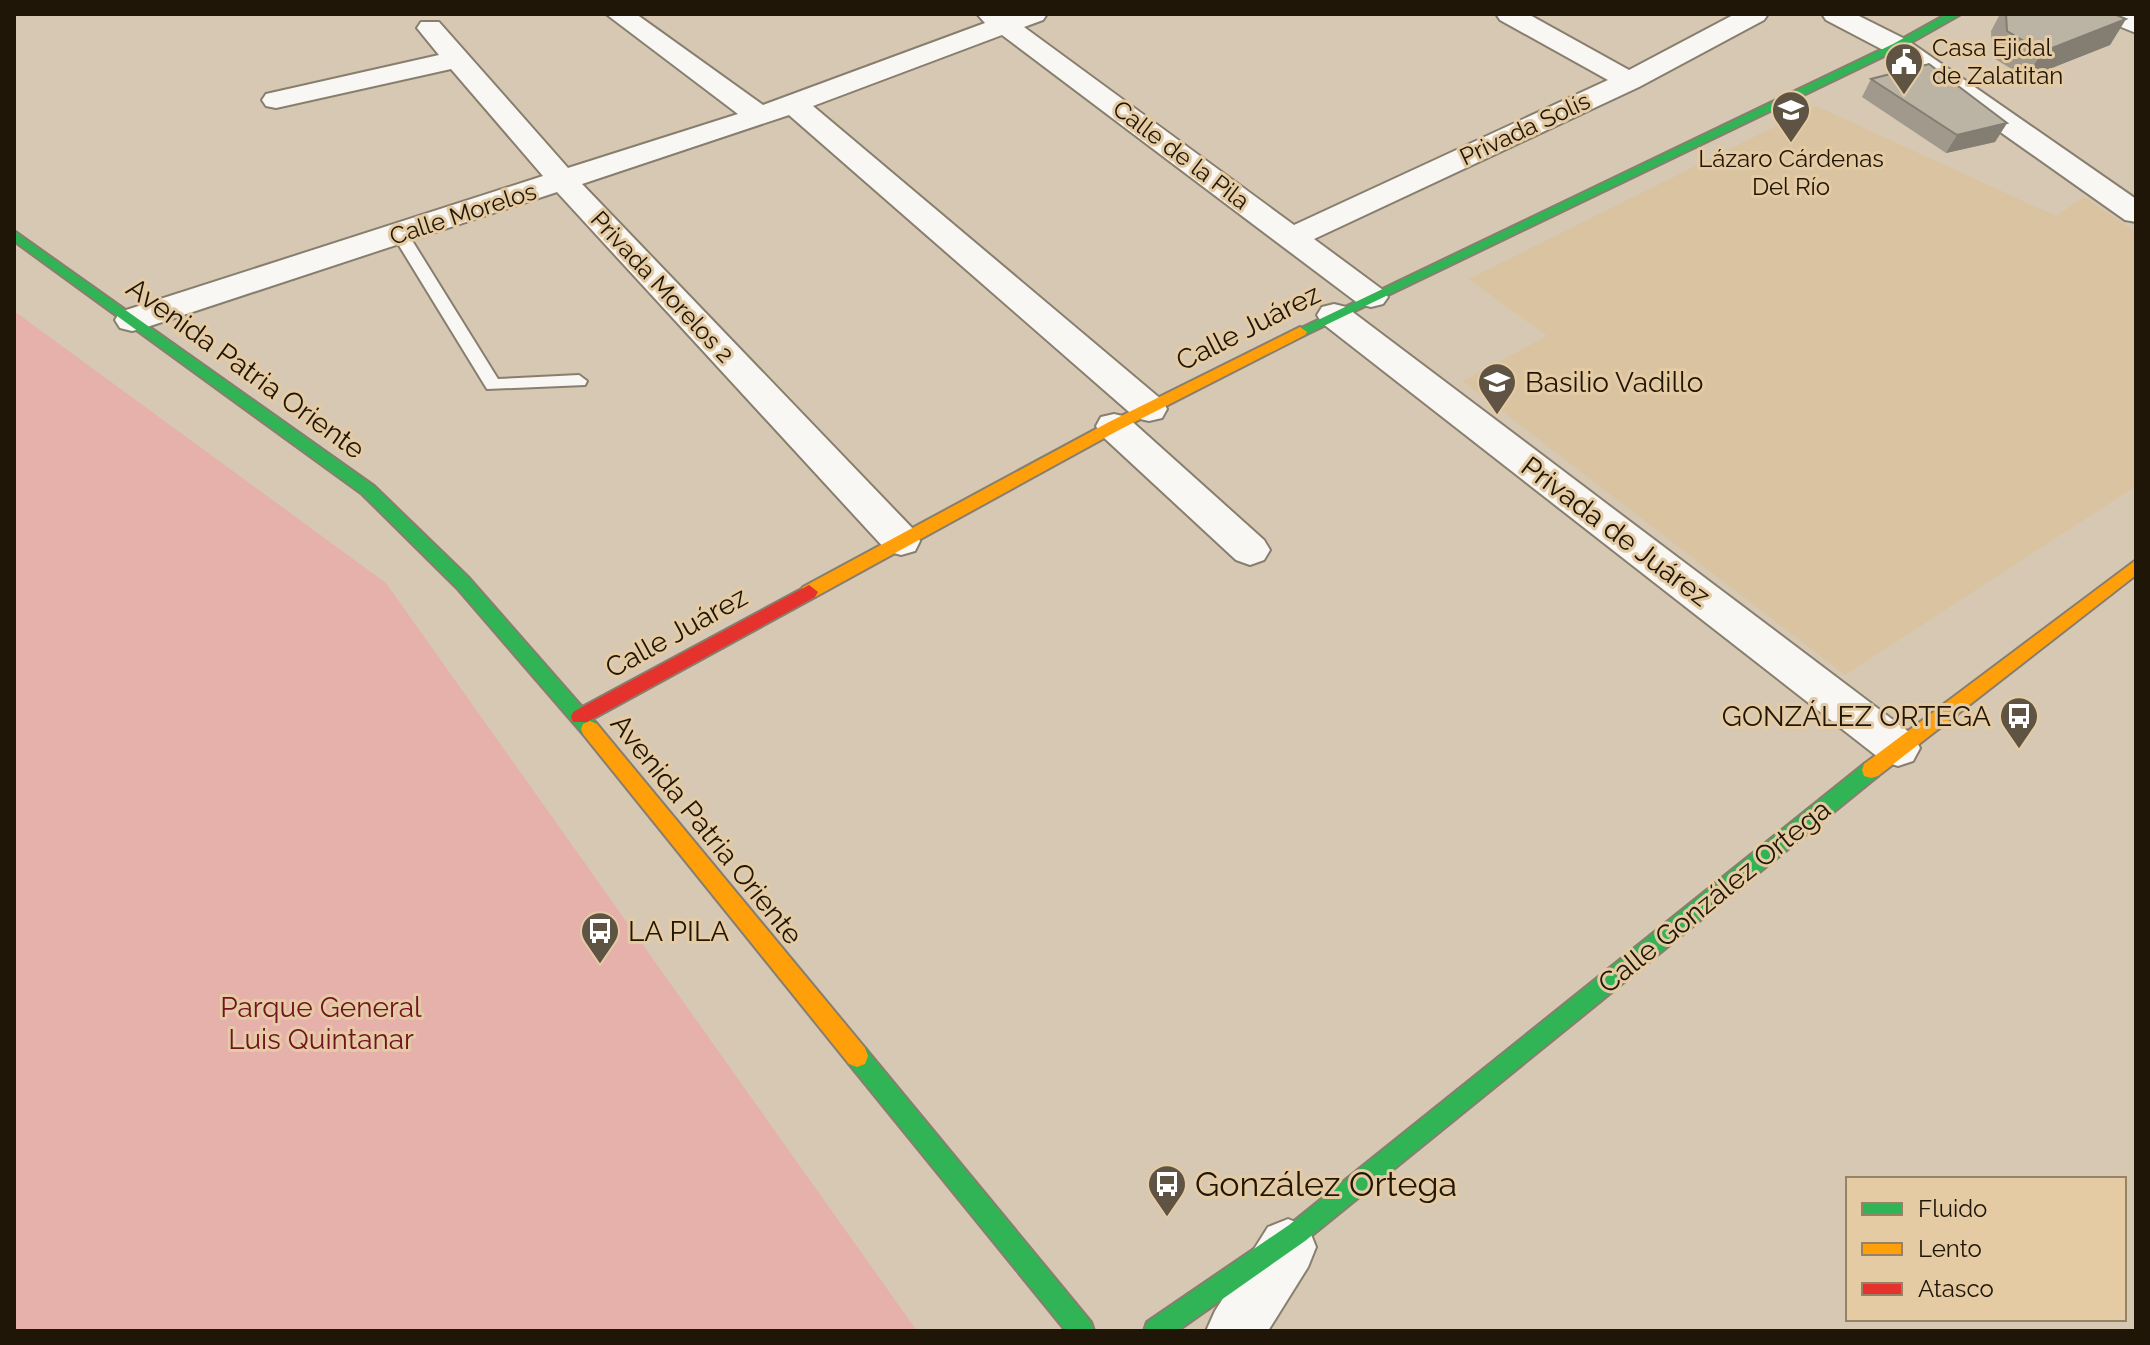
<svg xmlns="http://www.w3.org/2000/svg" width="2150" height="1345" font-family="Raleway,sans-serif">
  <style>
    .built { fill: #dac3a1 }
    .green { fill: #e5b1aa }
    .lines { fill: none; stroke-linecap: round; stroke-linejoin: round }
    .lane-casing { stroke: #887e6e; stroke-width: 4 }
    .street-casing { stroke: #887e6e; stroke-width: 4 }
    .fast-casing { stroke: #887e6e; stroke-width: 4 }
    .slow-casing { stroke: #887e6e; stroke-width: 4 }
    .jam-casing { stroke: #887e6e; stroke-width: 4 }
    .lane { fill: #f9f7f4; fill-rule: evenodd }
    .street { fill: #f9f7f4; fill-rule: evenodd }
    .fast { fill: #30b455; fill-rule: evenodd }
    .slow { fill: #ff9f0a; fill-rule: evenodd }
    .jam { fill: #e5322d; fill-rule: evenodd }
    .wall { fill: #a19a8c }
    .shaded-wall { fill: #837d72 }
    .building { fill: #bbb3a3; stroke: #837d72; stroke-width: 2 }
    .labels { text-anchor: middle; stroke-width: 6; stroke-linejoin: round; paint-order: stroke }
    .far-poi-label { font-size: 24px; fill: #1f1607; stroke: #e5cba4; text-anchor: start }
    .far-street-label { font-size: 24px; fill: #1f1607; stroke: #e5cba4 }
    .street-label { font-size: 28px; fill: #1f1607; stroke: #e5cba4 }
    .poi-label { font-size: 28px; fill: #1f1607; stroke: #e5cba4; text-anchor: start }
    .park-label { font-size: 28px; fill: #741124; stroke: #e5cba4 }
    .near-poi-label { font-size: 34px; fill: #1f1607; stroke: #e5cba4; text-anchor: start }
  </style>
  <rect width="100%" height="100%" fill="#d6c8b3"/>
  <path class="built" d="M 1816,106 L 2056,216 L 2084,197 L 2136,232 L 2136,486 L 1845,675 L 1463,381 L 1547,336 L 1469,279 Z"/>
  <path class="green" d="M 14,311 L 386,583 L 917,1331 L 14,1331 Z"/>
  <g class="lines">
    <g class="lane-casing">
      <path id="lane" d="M 400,229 L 408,234 L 498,379 L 579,375 L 587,381 L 585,385 L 487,389 L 392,234 Z"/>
    </g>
    <g class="street-casing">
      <g id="street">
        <path d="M 606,14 L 636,14 L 763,105 L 985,23 L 977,14 L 1047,14 L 1043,20 L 1024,27 L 1294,225 L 1608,80 L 1500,20 L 1496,14 L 1528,14 L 1629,70 L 1735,14 L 1768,14 L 1764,20 L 1639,87 L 1314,239 L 1383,290 L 1388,297 L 1383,304 L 1371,307 L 1359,304 L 1002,35 L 813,106 L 1162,400 L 1167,409 L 1162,418 L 1149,421 L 1136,418 L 789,115 L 582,184 L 915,531 L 920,541 L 915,551 L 901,555 L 887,551 L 557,192 L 144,328 L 132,331 L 120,328 L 115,320 L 120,312 L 543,176 L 451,69 L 276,108 L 266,106 L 262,100 L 266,94 L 439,55 L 417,28 L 421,22 L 439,22 L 568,168 L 738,114 Z"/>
        <path d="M 1822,14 L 1855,14 L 1907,40 L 2136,199 L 2136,222 L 2125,220 L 1887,52 L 1826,20 Z"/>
        <path d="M 2100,14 L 2136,15 L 2136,33 L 2104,20 Z"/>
        <path d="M 1334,304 L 1346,307 L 1913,735 L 1920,748 L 1913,761 L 1898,766 L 1883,761 L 1322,323 L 1317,315 L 1322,307 Z"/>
        <path d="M 1114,414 L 1127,417 L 1264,540 L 1270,550 L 1264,560 L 1250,565 L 1236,560 L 1101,435 L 1096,426 L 1101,417 Z"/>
        <path d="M 1288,1219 L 1308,1227 L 1316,1247 L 1308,1267 L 1268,1331 L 1206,1331 L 1215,1311 L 1268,1227 Z"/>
      </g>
    </g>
    <g class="fast-casing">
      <g id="fast">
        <path d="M 1947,14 L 1961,14 L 1901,48 L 1305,335 L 1300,337 L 1293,332 L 1893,44 Z"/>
        <path d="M 14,231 L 374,486 L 469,578 L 597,724 L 599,729 L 597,734 L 583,734 L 457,588 L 362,494 L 14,241 Z"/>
        <path d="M 1871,762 L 1878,764 L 1880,770 L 1878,776 L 1305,1241 L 1177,1331 L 1144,1331 L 1147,1322 L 1289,1225 L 1864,764 Z"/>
        <path d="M 857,1045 L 865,1048 L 1091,1322 L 1094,1331 L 1066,1331 L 849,1064 L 846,1056 L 849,1048 Z"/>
      </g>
    </g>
    <g class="slow-casing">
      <g id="slow">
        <path d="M 1300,327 L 1307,332 L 1305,335 L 1119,430 L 815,597 L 803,597 L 800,592 L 803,587 L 1109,422 Z"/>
        <path d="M 2136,560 L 2136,575 L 1878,776 L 1871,778 L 1864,776 L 1862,770 L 1864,764 Z"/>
        <path d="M 590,721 L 597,724 L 865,1048 L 868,1056 L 865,1064 L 857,1067 L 849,1064 L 583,734 L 581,729 L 583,724 Z"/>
      </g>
    </g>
    <g class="jam-casing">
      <path id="jam" d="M 809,585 L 818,592 L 815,597 L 587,722 L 573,722 L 571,717 L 573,712 Z"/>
    </g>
    <use href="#lane" class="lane"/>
    <use href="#street" class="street"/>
    <use href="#fast" class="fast"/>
    <use href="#slow" class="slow"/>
    <use href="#jam" class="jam"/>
  </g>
  <g class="wall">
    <path d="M 2000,14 L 2114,14 L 2126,19 L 2110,45 L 2026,78 L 1992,57 L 1991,31 Z"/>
    <path d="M 1871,79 L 2007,123 L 1995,142 L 1946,153 L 1862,97 Z"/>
  </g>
  <g class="shaded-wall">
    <path d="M 2126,19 L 2110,45 L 2026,78 L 2042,52 Z"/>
    <path d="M 2007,123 L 1995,142 L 1946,153 L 1957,135 Z"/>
  </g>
  <g class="building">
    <path d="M 2006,14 L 2114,14 L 2126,19 L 2042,52 L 2007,31 Z"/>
    <path d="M 1929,64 L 2007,123 L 1957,135 L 1871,79 Z"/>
  </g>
  <defs>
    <g id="civic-pin" transform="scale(2)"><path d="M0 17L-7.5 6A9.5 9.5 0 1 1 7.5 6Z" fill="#5f5443" stroke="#e5cba4"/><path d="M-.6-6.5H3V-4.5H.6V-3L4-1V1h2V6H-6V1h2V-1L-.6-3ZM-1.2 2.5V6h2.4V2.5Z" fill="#fff"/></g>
    <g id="school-pin" transform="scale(2)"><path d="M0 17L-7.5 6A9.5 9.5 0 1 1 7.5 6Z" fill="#5f5443" stroke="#e5cba4"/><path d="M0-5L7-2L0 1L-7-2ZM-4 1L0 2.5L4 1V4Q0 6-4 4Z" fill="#fff"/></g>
    <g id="bus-pin" transform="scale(2)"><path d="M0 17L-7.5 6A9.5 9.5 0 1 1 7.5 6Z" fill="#5f5443" stroke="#e5cba4"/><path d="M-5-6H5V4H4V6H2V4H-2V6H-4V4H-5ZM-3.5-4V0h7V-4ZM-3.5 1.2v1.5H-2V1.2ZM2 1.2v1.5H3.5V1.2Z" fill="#fff"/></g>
  </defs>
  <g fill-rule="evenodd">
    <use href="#civic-pin" x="1904" y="62"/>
    <use href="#school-pin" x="1791" y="110"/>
    <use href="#school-pin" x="1497" y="382"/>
    <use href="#bus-pin" x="2019" y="716"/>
    <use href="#bus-pin" x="600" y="931"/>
    <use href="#bus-pin" x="1167" y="1184"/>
  </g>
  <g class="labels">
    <g class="far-poi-label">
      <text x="1932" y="56">Casa Ejidal<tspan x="1932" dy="28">de Zalatitan</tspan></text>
      <text x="1791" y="167" text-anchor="middle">Lázaro Cárdenas<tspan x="1791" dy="28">Del Río</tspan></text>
    </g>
    <g class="far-street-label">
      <text transform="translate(1525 129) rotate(-25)" y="8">Privada Solís</text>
      <text transform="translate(1181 155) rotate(37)" y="8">Calle de la Pila</text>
      <text transform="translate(463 214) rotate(-18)" y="8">Calle Morelos</text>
      <text transform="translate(662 287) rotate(47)" y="8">Privada Morelos 2</text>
    </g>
    <g class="street-label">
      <text transform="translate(1248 327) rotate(-27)" y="10">Calle Juárez</text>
      <text transform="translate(246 368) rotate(36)" y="10">Avenida Patria Oriente</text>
      <text transform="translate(1616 531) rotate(37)" y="10">Privada de Juárez</text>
      <text transform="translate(676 632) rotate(-29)" y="10">Calle Juárez</text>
      <text transform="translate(707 829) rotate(51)" y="10">Avenida Patria Oriente</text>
      <text transform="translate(1714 896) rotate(-39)" y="10">Calle González Ortega</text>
    </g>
    <g class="poi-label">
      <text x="1525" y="392">Basilio Vadillo</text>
      <text x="1991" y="726" text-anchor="end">GONZÁLEZ ORTEGA</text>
      <text x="628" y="941">LA PILA</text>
    </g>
    <g class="park-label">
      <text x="321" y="1017">Parque General<tspan x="321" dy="32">Luis Quintanar</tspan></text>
    </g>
    <g class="near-poi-label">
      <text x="1195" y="1196">González Ortega</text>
    </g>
  </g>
  <rect width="2150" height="1345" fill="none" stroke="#1f1607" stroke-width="32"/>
  <rect x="1846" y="1177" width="280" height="144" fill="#e5cba4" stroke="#968365" stroke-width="2"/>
  <rect x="1862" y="1203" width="40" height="12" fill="#30b455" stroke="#968365" stroke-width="2"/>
  <text x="1918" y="1217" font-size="24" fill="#1f1607">Fluido</text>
  <rect x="1862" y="1243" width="40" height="12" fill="#ff9f0a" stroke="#968365" stroke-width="2"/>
  <text x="1918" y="1257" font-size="24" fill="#1f1607">Lento</text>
  <rect x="1862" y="1283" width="40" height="12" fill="#e5322d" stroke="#968365" stroke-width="2"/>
  <text x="1918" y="1297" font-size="24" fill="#1f1607">Atasco</text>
</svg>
